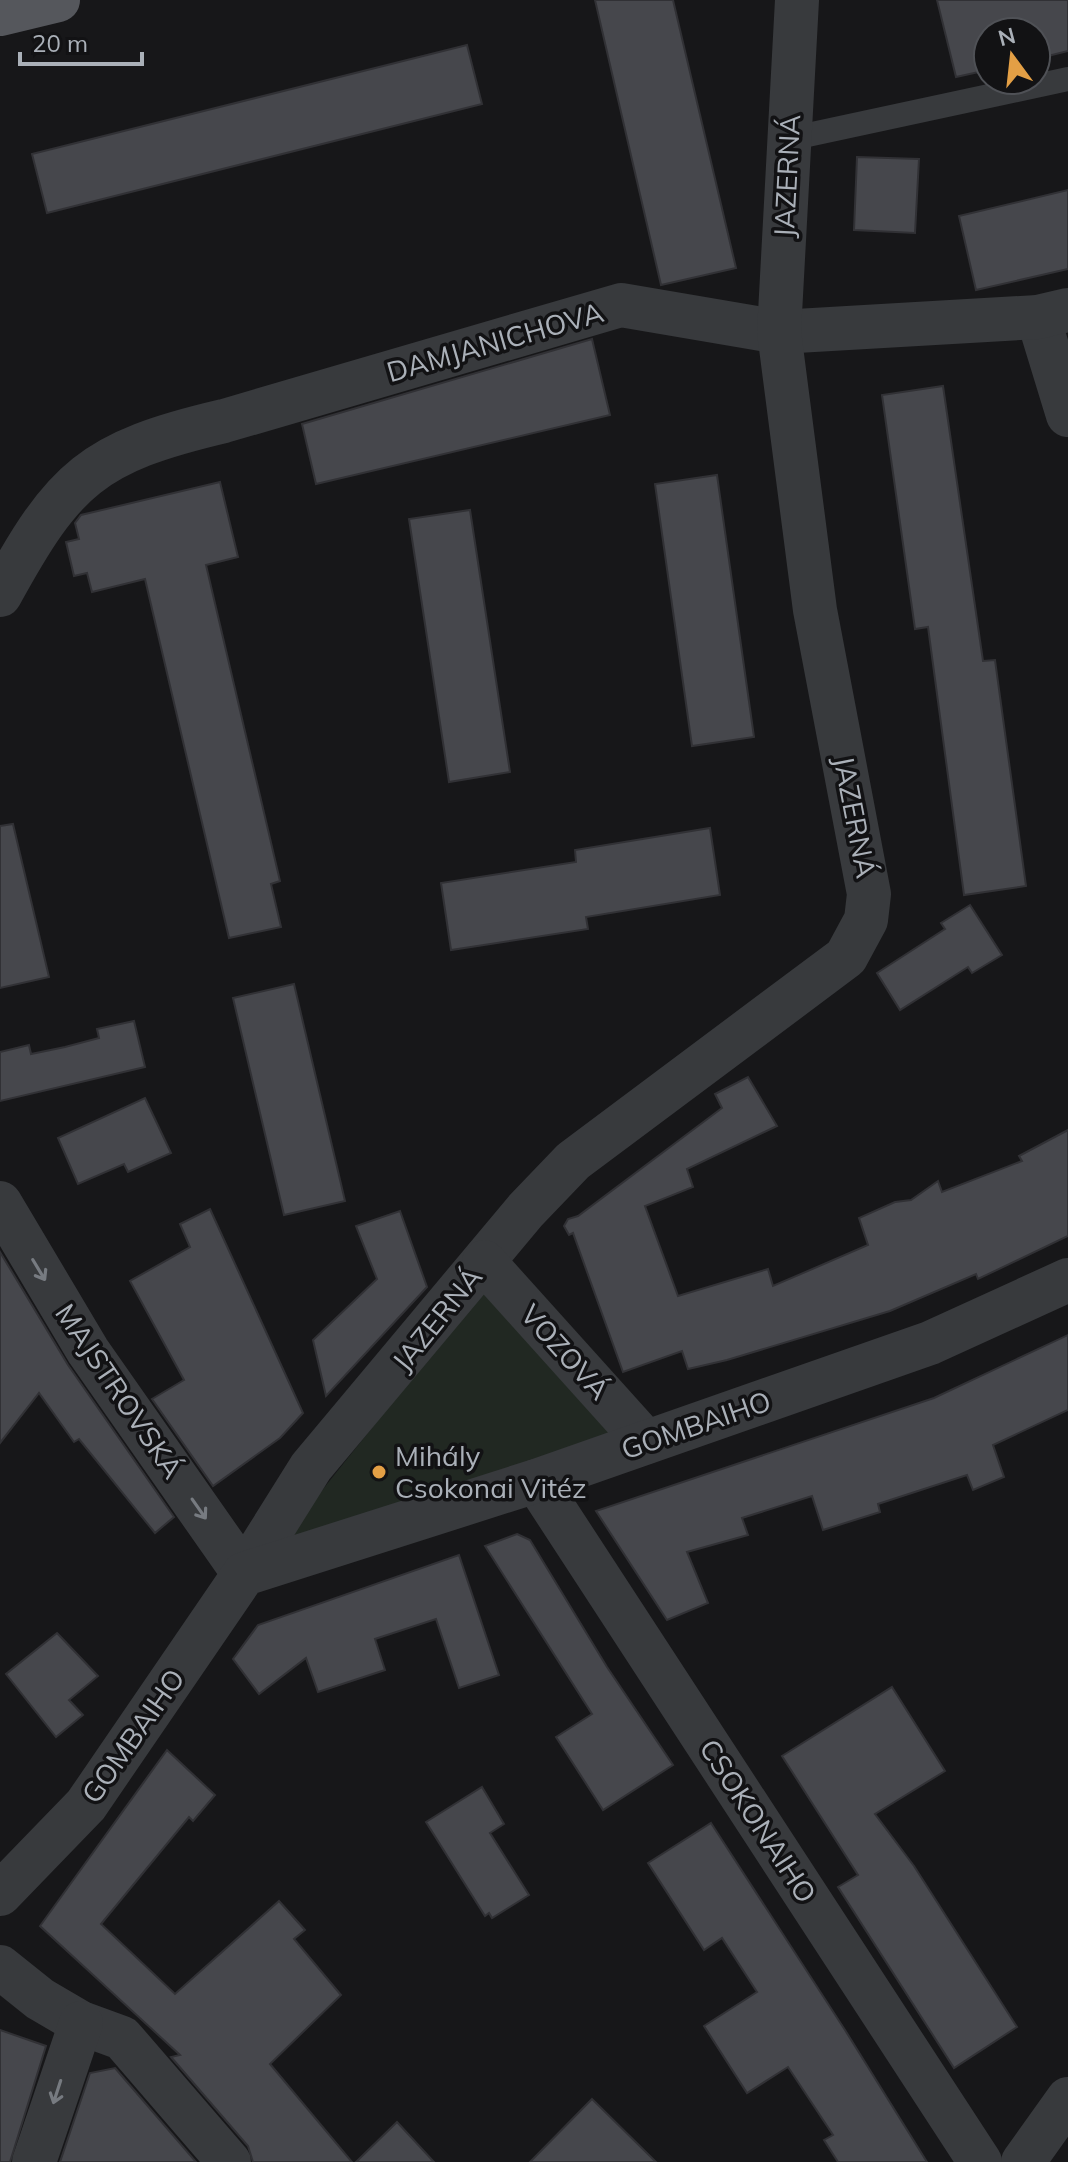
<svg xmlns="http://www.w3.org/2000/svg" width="1068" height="2162" font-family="Mulish,sans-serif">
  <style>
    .green { fill: #212822 }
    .building { fill: #46474c; stroke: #313135; stroke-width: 2 }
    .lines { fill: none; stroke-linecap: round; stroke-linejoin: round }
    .service { stroke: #383a3d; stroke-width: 24 }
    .minor { stroke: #383a3d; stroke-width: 44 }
    .primary { stroke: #55575c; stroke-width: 44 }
    .oneway { stroke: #777b81 }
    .poi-dot { fill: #e39f45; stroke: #121214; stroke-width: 3 }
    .labels { text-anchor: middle; stroke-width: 7; stroke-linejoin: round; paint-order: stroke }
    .street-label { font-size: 28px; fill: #aab0b8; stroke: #121214 }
    .poi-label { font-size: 28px; fill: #aab0b8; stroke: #121214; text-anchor: start }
  </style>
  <rect width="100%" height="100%" fill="#171719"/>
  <path class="green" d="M 482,1290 L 613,1435 L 272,1553 Z"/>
  <g class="building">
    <path d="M 595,0 L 673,0 L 736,268 L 661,285 Z"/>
    <path d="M 937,0 L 1068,0 L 1068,51 L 1036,59 L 1036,32 L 988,32 L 988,70 L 956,77 Z"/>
    <path d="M 467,45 L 482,104 L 47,213 L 32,154 Z"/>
    <path d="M 857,157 L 919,159 L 915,233 L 854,230 Z"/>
    <path d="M 1068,190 L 1068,269 L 976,290 L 959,216 Z"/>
    <path d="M 592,339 L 610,415 L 316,484 L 302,424 Z"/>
    <path d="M 943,386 L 983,661 L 995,660 L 1026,886 L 964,895 L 928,627 L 915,629 L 882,395 Z"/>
    <path d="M 717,475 L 754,737 L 692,746 L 655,484 Z"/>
    <path d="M 220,482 L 238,557 L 206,565 L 280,881 L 271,884 L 281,927 L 229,938 L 145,579 L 92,592 L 87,573 L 74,576 L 66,542 L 79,539 L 75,523 L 81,515 Z"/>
    <path d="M 470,510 L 510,772 L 449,782 L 409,519 Z"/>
    <path d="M 13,824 L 49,977 L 0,988 L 0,826 Z"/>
    <path d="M 710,828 L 720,895 L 586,917 L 588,929 L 451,950 L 441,883 L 576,862 L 575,850 Z"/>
    <path d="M 970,905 L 1002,955 L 972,973 L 968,967 L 900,1010 L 877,973 L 945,929 L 941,923 Z"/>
    <path d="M 294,984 L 345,1201 L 284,1215 L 233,998 Z"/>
    <path d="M 134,1021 L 145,1067 L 0,1101 L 0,1052 L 29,1045 L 31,1054 L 65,1047 L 99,1038 L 97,1029 Z"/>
    <path d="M 748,1077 L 777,1126 L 687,1169 L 693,1187 L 645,1206 L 678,1296 L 768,1269 L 773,1286 L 868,1245 L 859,1218 L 895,1202 L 911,1200 L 938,1181 L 942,1192 L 1022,1161 L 1019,1156 L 1068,1130 L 1068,1236 L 978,1279 L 976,1274 L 890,1311 L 727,1360 L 688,1369 L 682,1351 L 623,1372 L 573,1233 L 569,1235 L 564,1226 L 568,1219 L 578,1216 L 722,1108 L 715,1094 Z"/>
    <path d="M 145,1098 L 171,1153 L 128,1172 L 124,1164 L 78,1184 L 58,1138 Z"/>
    <path d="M 210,1209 L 303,1413 L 280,1438 L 213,1486 L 152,1399 L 184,1380 L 130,1281 L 190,1247 L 180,1224 Z"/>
    <path d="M 400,1211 L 427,1287 L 326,1396 L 313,1340 L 377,1279 L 356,1226 Z"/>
    <path d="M 0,1252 L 68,1365 L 174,1517 L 155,1533 L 79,1439 L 74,1442 L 39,1393 L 0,1443 Z"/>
    <path d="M 1068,1335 L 1068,1410 L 993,1445 L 1004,1477 L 973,1490 L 967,1475 L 878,1504 L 880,1512 L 823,1530 L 812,1496 L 742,1518 L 748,1535 L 687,1552 L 708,1603 L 667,1620 L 596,1511 L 934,1398 Z"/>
    <path d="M 517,1534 L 530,1540 L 607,1667 L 673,1765 L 603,1810 L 556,1737 L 592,1714 L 485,1546 Z"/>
    <path d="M 459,1555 L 499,1675 L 459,1688 L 436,1619 L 375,1639 L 385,1670 L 318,1692 L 306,1658 L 259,1694 L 233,1659 L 258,1625 Z"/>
    <path d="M 57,1633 L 98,1676 L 69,1700 L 83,1715 L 56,1737 L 6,1674 Z"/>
    <path d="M 892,1687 L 945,1771 L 875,1814 L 914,1866 L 1017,2027 L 954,2068 L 838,1887 L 858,1875 L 782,1756 Z"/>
    <path d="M 167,1750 L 215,1795 L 193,1821 L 189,1817 L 101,1924 L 175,1994 L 279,1901 L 305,1930 L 294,1939 L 341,1995 L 270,2064 L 352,2162 L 253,2162 L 248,2146 L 171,2057 L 180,2055 L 40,1926 Z"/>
    <path d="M 482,1787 L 504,1824 L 490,1833 L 529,1895 L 492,1918 L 489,1913 L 485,1916 L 426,1822 Z"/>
    <path d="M 711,1823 L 845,2030 L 927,2162 L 838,2162 L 824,2140 L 833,2135 L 788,2067 L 747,2093 L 704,2026 L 757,1992 L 722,1938 L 704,1950 L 648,1863 Z"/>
    <path d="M 0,2030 L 46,2046 L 10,2162 L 0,2162 Z"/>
    <path d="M 115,2068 L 196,2162 L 60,2162 L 90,2073 Z"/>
    <path d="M 592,2099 L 656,2162 L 530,2162 Z"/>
    <path d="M 397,2122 L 434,2162 L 356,2162 Z"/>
  </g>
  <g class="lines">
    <path class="service" d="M 789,139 L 1068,79"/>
    <g class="minor">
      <path d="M 1038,317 L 1068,415"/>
      <path d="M 0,595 C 64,478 92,452 224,421 L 621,305 L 779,332 L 1038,317 L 1068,310"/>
      <path d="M 0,1203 L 88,1351 L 244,1574 L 311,1467 L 526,1210 L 573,1161 L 846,957 L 866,920 L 869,894 L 815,610 L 779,332 L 797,0"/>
      <path d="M 484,1262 L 646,1442"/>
      <path d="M 536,1481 L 980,2162"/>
      <path d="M 0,1894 L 86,1805 L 244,1574 L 536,1481 L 930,1343 L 1068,1280"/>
      <path d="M 0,1967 L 40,1999 L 81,2023 L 122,2038 L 229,2162"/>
      <path d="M 34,2162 L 81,2023"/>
      <path d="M 1023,2162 L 1068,2099"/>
    </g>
    <path class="primary" d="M 0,14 L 58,0"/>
  </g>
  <defs><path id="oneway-shaft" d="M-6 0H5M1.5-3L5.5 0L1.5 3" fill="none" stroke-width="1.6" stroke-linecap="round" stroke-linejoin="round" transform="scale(2)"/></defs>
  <g class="oneway">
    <use href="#oneway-shaft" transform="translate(39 1270) rotate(59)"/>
    <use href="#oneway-shaft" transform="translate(199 1509) rotate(55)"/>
    <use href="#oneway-shaft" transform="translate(57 2092) rotate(108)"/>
  </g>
  <circle class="poi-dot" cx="379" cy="1472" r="8"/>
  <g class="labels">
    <g class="street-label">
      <text transform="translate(787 176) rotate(-87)" y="10">JAZERNÁ</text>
      <text transform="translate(495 342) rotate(-16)" y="10">DAMJANICHOVA</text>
      <text transform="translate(855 817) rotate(79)" y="10">JAZERNÁ</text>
      <text transform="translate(437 1319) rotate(-51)" y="10">JAZERNÁ</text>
      <text transform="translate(565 1352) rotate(48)" y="10">VOZOVÁ</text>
      <text transform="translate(119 1391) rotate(56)" y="10">MAJSTROVSKÁ</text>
      <text transform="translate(696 1425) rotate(-19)" y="10">GOMBAIHO</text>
      <text transform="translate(133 1736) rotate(-55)" y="10">GOMBAIHO</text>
      <text transform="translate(758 1821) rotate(57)" y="10">CSOKONAIHO</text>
    </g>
    <g class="poi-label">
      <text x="395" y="1466">Mihály<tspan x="395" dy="32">Csokonai Vitéz</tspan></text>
    </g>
  </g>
  <g transform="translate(1012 56) rotate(345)"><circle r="38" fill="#121214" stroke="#4f5156" stroke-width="2"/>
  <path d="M0-6L14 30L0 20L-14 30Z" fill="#e39f45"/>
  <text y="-12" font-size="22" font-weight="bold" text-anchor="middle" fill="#aab0b8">N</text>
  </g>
  <path d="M20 52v12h122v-12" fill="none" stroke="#aab0b8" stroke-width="4"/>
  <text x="32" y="52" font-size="24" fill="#aab0b8" stroke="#121214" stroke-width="6" paint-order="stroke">20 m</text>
</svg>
